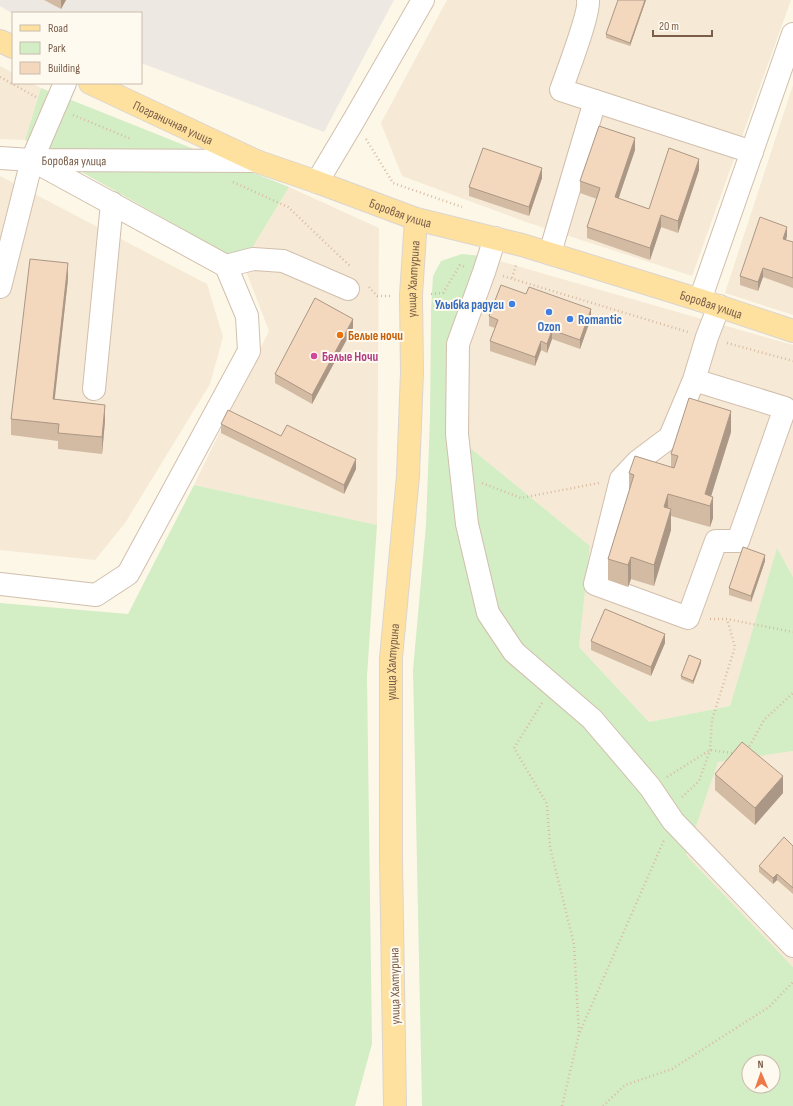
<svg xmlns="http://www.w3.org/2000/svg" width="793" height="1106" font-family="'Sofia Sans Condensed',sans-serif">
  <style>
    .residential { fill: #f6e9d6 }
    .industrial { fill: #eee8e2 }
    .green { fill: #d3edc5; fill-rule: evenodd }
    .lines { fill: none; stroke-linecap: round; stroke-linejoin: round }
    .minor-casing { stroke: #d1bfad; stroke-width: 24 }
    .major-casing { stroke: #dcd5d0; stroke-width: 24 }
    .path { stroke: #dabba1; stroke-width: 2.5; stroke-dasharray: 1 3; stroke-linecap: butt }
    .minor { stroke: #fff; stroke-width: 22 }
    .major { stroke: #fee19f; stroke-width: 22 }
    .wall { fill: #d2baa3 }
    .shaded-wall { fill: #ab9785 }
    .building { fill: #f4d8be; stroke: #ab9785 }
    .shop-dot { fill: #3f7fe0; stroke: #fffaf0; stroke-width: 1.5 }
    .food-dot { fill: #e8710a; stroke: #fffaf0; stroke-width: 1.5 }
    .hotel-dot { fill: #d1479c; stroke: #fffaf0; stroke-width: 1.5 }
    .labels { text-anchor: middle; stroke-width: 4; stroke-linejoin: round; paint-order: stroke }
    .street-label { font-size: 13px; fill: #7a5e4a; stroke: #fffaf0 }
    .shop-label { font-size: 13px; font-weight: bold; fill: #366cbe; stroke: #fffaf0; text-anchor: end }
    .food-label { font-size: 13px; font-weight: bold; fill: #c56008; stroke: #fffaf0; text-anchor: start }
    .hotel-label { font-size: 13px; font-weight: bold; fill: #b23c85; stroke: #fffaf0; text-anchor: start }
  </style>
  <rect width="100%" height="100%" fill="#fdf7e8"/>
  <g class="residential">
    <path d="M 447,0 L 791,0 L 692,276 L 526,222 L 402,176 L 381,123 Z"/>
    <path d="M 0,66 L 13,73 L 13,83 L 31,83 L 41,88 L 25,140 L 0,139 Z"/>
    <path d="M 793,85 L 793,315 L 725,293 Z"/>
    <path d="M 0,176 L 207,284 L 223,337 L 210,384 L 125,523 L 95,560 L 0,550 Z"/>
    <path d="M 289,187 L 379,228 L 377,525 L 194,485 L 269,331 L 243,263 Z"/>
    <path d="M 482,256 L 793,345 L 793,577 L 777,549 L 730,706 L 649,722 L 579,647 L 590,546 L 452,433 Z"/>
    <path d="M 793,751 L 793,967 L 686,855 L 718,761 Z"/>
  </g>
  <path class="industrial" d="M 0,0 L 394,0 L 324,132 L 141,63 L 141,13 L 13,14 L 0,6 Z"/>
  <g class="green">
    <path d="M 41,88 L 289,187 L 243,263 L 25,140 Z"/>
    <path d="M 462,254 L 482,256 L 452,433 L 590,546 L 579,647 L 649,722 L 730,706 L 777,548 L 793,577 L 793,751 L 718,762 L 686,855 L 793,967 L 793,1106 L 422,1106 L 413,670 L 426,525 L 430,417 L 431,310 L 433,276 L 441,261 ZM 749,1062 L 773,1062 L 773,1086 L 749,1086 Z"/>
    <path d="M 194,485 L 377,525 L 367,676 L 372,1044 L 355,1106 L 0,1106 L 0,603 L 128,614 Z"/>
  </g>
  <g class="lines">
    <g class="minor-casing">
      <g id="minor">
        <path d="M 595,101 L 752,152"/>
        <path id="s1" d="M 0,158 L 32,160 L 256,161"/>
        <path d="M 317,182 L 354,120 L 423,0"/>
        <path d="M 495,238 L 484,272 L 458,344 L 457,434 L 467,524 L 488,613 L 514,652 L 592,719 L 650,787 L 673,821 L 793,946"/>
        <path d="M 550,253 L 595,101 L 561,90 C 567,73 590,13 588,0"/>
        <path d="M 226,266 L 253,259 L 283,261 L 348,289"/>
        <path d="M 0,287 L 32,160"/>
        <path d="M 700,300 L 793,34"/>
        <path d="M 694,380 L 785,408 L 738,541 L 716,541 L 688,618 L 595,584 L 621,479 L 638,461 L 670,437 L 694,380 L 707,337 L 719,306"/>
        <path d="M 94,389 L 112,203"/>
        <path d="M 0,584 L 96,595 L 128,574 L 249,351 L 247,316 L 226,266 L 32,160 L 65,83"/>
      </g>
    </g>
    <g class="major-casing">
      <g id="major">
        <path d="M 0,41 L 13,47"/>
        <path id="s2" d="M 90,83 L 256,161 L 317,182 L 416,219 L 522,245 L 700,300 L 793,331"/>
        <path id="s3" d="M 395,1106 L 391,859 L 391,658 L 408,476 L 412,372 L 411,295 L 416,219"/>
      </g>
    </g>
    <g class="path">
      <path d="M 0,77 L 36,97"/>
      <path d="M 73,115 L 131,139"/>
      <path d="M 366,139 L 393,183 L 462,207"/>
      <path d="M 233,182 L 288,207 L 350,266"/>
      <path d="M 503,276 L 688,332"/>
      <path d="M 512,278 L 516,265"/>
      <path d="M 369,287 L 377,296 L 390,296"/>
      <path d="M 431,294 L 443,293 L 460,265 L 465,267"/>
      <path d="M 727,343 L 793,361"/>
      <path d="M 482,483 L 521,498 L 599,483"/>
      <path d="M 710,619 L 727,619 L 793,632"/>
      <path d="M 542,703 L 514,748 L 547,804 L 550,847 L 574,944 L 579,1034"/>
      <path d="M 746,748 L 749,747 L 764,720 L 793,693"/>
      <path d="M 667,777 L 710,750 L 732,753 L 736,751"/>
      <path d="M 682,797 L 699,781 L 710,750 L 712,720 L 735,647 L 727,619"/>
      <path d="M 562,1106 L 579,1034 L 664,840"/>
      <path d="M 603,1106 L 625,1085 L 672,1069 L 769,1007 L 793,982"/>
    </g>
    <use href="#minor" class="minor"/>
    <use href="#major" class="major"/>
  </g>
  <g class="wall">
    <path d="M 44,0 L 66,0 L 61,9 Z"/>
    <path d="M 646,0 L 630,46 L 606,38 L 606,34 Z"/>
    <path d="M 635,150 L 618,198 L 649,209 L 699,170 L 678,233 L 661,227 L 650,260 L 587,238 L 587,227 L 597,199 L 580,193 L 580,181 Z"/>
    <path d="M 542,178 L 529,216 L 469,196 L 469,187 Z"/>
    <path d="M 787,236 L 786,240 L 793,242 L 793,288 L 763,277 L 758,291 L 740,285 L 740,276 Z"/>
    <path d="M 68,279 L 54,399 L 105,421 L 102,454 L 58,449 L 58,441 L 11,435 L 11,419 Z"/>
    <path d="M 489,316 L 591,318 L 580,349 L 552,339 L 547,353 L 541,350 L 535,366 L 490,351 L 490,341 L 495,328 L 489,326 Z"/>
    <path d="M 353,328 L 312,404 L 275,383 L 275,374 Z"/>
    <path d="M 221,424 L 281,436 L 356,469 L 344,494 L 221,433 Z"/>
    <path d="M 731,432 L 711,496 L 713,518 L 710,527 L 671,516 L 671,530 L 654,586 L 631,579 L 628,587 L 608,580 L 608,559 L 629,492 L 629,473 L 671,467 L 671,454 Z"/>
    <path d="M 765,561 L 751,602 L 729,595 L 729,588 Z"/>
    <path d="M 591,641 L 665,643 L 651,676 L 591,650 Z"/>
    <path d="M 701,663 L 693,684 L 681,679 L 681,676 Z"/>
    <path d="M 715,774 L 783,793 L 755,825 L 715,790 Z"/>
    <path d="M 793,846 L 793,894 L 777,880 L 773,884 L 759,872 L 759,866 Z"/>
  </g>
  <g class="shaded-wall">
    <path d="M 61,0 L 66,0 L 61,9 Z"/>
    <path d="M 645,0 L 646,0 L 630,46 L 630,43 Z"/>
    <path d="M 635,138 L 635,150 L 615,209 L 615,197 Z"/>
    <path d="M 699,159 L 699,170 L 678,233 L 678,221 Z"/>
    <path d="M 542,168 L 542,178 L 529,216 L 529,207 Z"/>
    <path d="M 661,215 L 661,227 L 650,260 L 650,248 Z"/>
    <path d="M 787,227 L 787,236 L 783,248 L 783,239 Z"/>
    <path d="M 68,263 L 68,279 L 53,415 L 53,399 Z"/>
    <path d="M 763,268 L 763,277 L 758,291 L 758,282 Z"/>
    <path d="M 591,309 L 591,318 L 580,349 L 580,340 Z"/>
    <path d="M 353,319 L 353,328 L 312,404 L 312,395 Z"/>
    <path d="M 552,330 L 552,339 L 547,353 L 547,344 Z"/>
    <path d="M 541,341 L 541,350 L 535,366 L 535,357 Z"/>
    <path d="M 105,405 L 105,421 L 102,454 L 102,437 Z"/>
    <path d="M 731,411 L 731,432 L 708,506 L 705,494 Z"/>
    <path d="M 356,459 L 356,469 L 344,494 L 344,485 Z"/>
    <path d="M 668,494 L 668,515 L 664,507 Z"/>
    <path d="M 713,497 L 713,518 L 710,527 L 710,506 Z"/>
    <path d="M 671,509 L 671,530 L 654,586 L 654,565 Z"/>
    <path d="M 765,555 L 765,561 L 751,602 L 751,596 Z"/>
    <path d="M 631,557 L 631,579 L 628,587 L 628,565 Z"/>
    <path d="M 665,634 L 665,643 L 651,676 L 651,667 Z"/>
    <path d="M 701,660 L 701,663 L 693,684 L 693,681 Z"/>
    <path d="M 783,776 L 783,793 L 755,825 L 755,808 Z"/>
    <path d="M 777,874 L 777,880 L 773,884 L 773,878 Z"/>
  </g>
  <g class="building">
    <path d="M 618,0 L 645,0 L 630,43 L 606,34 Z"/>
    <path d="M 599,126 L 635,138 L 615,197 L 649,209 L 669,148 L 699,159 L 678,221 L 661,215 L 650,248 L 587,227 L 600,188 L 580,181 Z"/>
    <path d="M 483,148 L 542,168 L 529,207 L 469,187 Z"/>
    <path d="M 760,217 L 787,227 L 783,239 L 793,242 L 793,278 L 763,268 L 758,282 L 740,276 Z"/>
    <path d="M 30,259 L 68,263 L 53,399 L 105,405 L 102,437 L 58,433 L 59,424 L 11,419 Z"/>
    <path d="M 501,285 L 526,294 L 529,287 L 591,309 L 580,340 L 552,330 L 547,344 L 541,341 L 535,357 L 490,341 L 498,320 L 489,316 Z"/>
    <path d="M 315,298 L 353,319 L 312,395 L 275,374 Z"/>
    <path d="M 689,398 L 731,411 L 705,494 L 713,497 L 710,506 L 668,494 L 664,507 L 671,509 L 654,565 L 631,557 L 628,565 L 608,559 L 634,475 L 629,473 L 635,456 L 674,468 L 678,456 L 671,454 Z"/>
    <path d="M 228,410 L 281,436 L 287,425 L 356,459 L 344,485 L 221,424 Z"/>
    <path d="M 743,547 L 765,555 L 751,596 L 729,588 Z"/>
    <path d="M 605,609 L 665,634 L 651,667 L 591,641 Z"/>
    <path d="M 689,655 L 701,660 L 693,681 L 681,676 Z"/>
    <path d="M 742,742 L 783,776 L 755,808 L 715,774 Z"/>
    <path d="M 784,837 L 793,846 L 793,888 L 777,874 L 773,878 L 759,866 Z"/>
  </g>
  <g class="shop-dot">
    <circle cx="512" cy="304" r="4"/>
    <circle cx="549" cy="312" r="4"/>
    <circle cx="570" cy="319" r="4"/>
  </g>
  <circle class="food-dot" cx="340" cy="335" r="4"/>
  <circle class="hotel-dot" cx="314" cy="356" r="4"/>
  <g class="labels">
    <g class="street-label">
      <text dy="5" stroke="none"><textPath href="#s2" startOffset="92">Пограничная улица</textPath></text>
      <text dy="5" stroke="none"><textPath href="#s1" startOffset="74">Боровая улица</textPath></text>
      <text dy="5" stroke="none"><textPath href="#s2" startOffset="337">Боровая улица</textPath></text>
      <text dy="5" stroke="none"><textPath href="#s3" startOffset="828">улица Халтурина</textPath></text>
      <text dy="5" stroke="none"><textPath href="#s2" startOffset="661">Боровая улица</textPath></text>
      <text dy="5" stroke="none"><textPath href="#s3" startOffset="444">улица Халтурина</textPath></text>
      <text transform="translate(394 986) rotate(-91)" y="5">улица Халтурина</text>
    </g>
    <g class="shop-label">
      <text x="504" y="309">Улыбка радуги</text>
      <text x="578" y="324" text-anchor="start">Romantic</text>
      <text x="549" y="331" text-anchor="middle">Ozon</text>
    </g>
    <g class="food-label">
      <text x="348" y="340">Белые ночи</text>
    </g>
    <g class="hotel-label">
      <text x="322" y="361">Белые Ночи</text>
    </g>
  </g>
  <rect x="12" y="12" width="130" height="72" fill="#fffaf0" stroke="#cabcae"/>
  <rect x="20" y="25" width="20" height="6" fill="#fee19f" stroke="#cabcae"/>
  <text x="48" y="32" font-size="12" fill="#7a5e4a">Road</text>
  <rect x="20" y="42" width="20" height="12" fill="#d3edc5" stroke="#cabcae"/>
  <text x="48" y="52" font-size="12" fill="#7a5e4a">Park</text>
  <rect x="20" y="62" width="20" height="12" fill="#f4d8be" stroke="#cabcae"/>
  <text x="48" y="72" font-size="12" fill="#7a5e4a">Building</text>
  <g transform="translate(761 1074) rotate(358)"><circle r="19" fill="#fffaf0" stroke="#cabcae"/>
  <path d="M0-3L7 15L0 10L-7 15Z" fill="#ed7848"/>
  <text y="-6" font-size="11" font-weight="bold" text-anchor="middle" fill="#7a5e4a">N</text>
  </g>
  <path d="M653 30v6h59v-6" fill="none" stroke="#7a5e4a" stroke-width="2"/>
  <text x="659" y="30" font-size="12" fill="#7a5e4a" stroke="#fffaf0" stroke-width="3" paint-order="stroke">20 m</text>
</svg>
